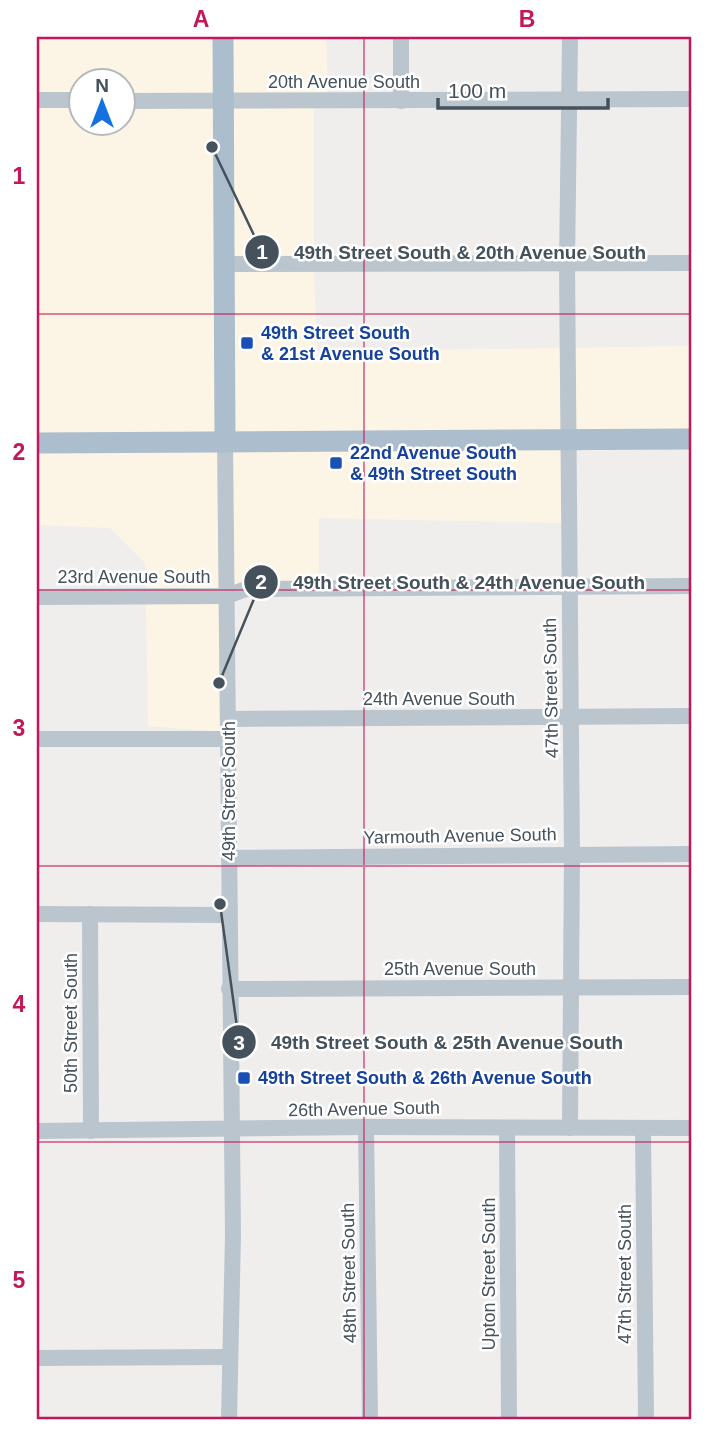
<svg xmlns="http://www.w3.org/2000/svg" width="728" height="1456" font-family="Helvetica,sans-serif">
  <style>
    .commercial { fill: #fcf5e5 }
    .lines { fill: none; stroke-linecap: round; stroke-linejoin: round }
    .minor { stroke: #bbc5cd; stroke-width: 16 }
    .major { stroke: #acbdcd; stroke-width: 21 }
    .grid { fill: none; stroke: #c2185b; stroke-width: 2; stroke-opacity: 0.55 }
    .transit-dot { fill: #1a4fb4; stroke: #fff; stroke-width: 2.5 }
    .labels { text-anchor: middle; stroke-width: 5; stroke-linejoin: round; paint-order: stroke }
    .street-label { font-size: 18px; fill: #45515b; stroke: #fff }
    .transit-label { font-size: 18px; font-weight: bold; fill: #164399; stroke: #fff; text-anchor: start }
    .leader { fill: none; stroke: #45515b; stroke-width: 2.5 }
    .callout-dot { fill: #45515b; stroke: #fff; stroke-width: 2.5 }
    .mark-label { font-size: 21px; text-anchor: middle; font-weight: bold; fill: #fff }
    .callout-label { font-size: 19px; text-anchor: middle; font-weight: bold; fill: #45515b; stroke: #fff; stroke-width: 5; stroke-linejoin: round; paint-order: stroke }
    .neatline { fill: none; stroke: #c2185b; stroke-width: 2.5 }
    .grid-label { font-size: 23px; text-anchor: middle; font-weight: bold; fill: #c2185b }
  </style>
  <rect width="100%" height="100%" fill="#f0eded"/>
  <g class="commercial">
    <path d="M 37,37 L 217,37 L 217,94 L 123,94 L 122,80 L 80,80 L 80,94 L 37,94 Z"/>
    <path d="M 229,37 L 326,37 L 328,94 L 229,94 Z"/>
    <path d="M 37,107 L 80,107 L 80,122 L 122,122 L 123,107 L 218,108 L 219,434 L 37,436 Z"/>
    <path d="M 229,108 L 314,108 L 314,257 L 230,258 Z"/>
    <path d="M 230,271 L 314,271 L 317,351 L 562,348 L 563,433 L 231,434 Z"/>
    <path d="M 691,346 L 691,432 L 575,432 L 574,348 Z"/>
    <path d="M 563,446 L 563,523 L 319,518 L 319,582 L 233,587 L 231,447 Z"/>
    <path d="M 219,447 L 221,590 L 146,590 L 145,563 L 110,528 L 37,525 L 37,449 Z"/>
    <path d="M 146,603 L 221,603 L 223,732 L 148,726 Z"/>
  </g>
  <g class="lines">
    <g class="minor">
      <path d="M 401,37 L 401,101"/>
      <path d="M 37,100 L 80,100"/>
      <path d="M 122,101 L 691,99"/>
      <path d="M 224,264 L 691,263"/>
      <path d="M 225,440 L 233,1234 L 229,1419"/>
      <path d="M 37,597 L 227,596 L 246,589 L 691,586"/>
      <path d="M 229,719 L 691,716"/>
      <path d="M 37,739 L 229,739"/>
      <path d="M 229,858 L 691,854"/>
      <path d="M 37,914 L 229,915"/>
      <path d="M 90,914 L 91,1131"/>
      <path d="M 229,989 L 691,987"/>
      <path d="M 366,1127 L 370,1419"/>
      <path d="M 507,1128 L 509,1419"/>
      <path d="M 570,1128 L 572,854 L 567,263 L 570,37"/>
      <path d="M 643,1129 L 646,1419"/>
      <path d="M 37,1131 L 366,1127 L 691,1128"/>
      <path d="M 37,1358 L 229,1357"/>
    </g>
    <g class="major">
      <path d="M 223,37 L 225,440"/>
      <path d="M 37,443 L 691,439"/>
    </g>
  </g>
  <path class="grid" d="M 364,37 L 364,1419M 37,314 L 691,314M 37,590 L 691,590M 37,866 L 691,866M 37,1142 L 691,1142"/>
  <g class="transit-dot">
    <rect x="240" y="336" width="14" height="14" rx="3.5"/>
    <rect x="329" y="456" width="14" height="14" rx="3.5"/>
    <rect x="237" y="1071" width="14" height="14" rx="3.5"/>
  </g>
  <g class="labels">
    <g class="street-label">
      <text x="344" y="88">20th Avenue South</text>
      <text x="134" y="583">23rd Avenue South</text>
      <text transform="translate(551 688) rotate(-91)" y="6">47th Street South</text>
      <text x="439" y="705">24th Avenue South</text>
      <text transform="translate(229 791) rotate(-90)" y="6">49th Street South</text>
      <text transform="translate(460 836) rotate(-1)" y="6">Yarmouth Avenue South</text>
      <text x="460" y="975">25th Avenue South</text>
      <text transform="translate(71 1023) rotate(-90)" y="6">50th Street South</text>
      <text transform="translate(364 1109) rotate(-1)" y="6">26th Avenue South</text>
      <text transform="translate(349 1273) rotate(-91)" y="6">48th Street South</text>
      <text transform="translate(489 1274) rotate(-90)" y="6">Upton Street South</text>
      <text transform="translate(625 1274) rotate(-90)" y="6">47th Street South</text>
    </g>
    <g class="transit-label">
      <text x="261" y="339">49th Street South<tspan x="261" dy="21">&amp; 21st Avenue South</tspan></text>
      <text x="350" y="459">22nd Avenue South<tspan x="350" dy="21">&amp; 49th Street South</tspan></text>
      <text x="258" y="1084">49th Street South &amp; 26th Avenue South</text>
    </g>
  </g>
  <path class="leader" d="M212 147L262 252M219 683L261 582M220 904L239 1042"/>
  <g class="callout-dot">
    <circle cx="212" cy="147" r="7"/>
    <circle cx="219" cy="683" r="7"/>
    <circle cx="220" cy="904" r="7"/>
    <circle cx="262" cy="252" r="18"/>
    <circle cx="261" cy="582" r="18"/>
    <circle cx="239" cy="1042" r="18"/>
  </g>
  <g class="mark-label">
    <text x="262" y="259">1</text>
    <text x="261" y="589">2</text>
    <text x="239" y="1050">3</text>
  </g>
  <g class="callout-label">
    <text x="470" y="259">49th Street South &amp; 20th Avenue South</text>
    <text x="469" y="589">49th Street South &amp; 24th Avenue South</text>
    <text x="447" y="1049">49th Street South &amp; 25th Avenue South</text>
  </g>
  <rect width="728" height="1456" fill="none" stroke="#ffffff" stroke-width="77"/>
  <g transform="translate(102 102)"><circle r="33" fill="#ffffff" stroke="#b5b9bd" stroke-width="2"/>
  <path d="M0-5L12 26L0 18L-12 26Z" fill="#1571e2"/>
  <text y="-10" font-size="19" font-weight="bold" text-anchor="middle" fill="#45515b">N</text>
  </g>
  <path d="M438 98v10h170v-10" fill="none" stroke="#45515b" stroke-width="3.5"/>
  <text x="448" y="98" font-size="21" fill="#45515b" stroke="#ffffff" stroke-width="5" paint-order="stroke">100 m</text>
  <rect x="38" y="38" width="652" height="1380" class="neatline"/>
  <g class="grid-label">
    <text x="201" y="27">A</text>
    <text x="527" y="27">B</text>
    <text x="19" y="184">1</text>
    <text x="19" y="460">2</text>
    <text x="19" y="736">3</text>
    <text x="19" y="1012">4</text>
    <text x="19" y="1288">5</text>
  </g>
</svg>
